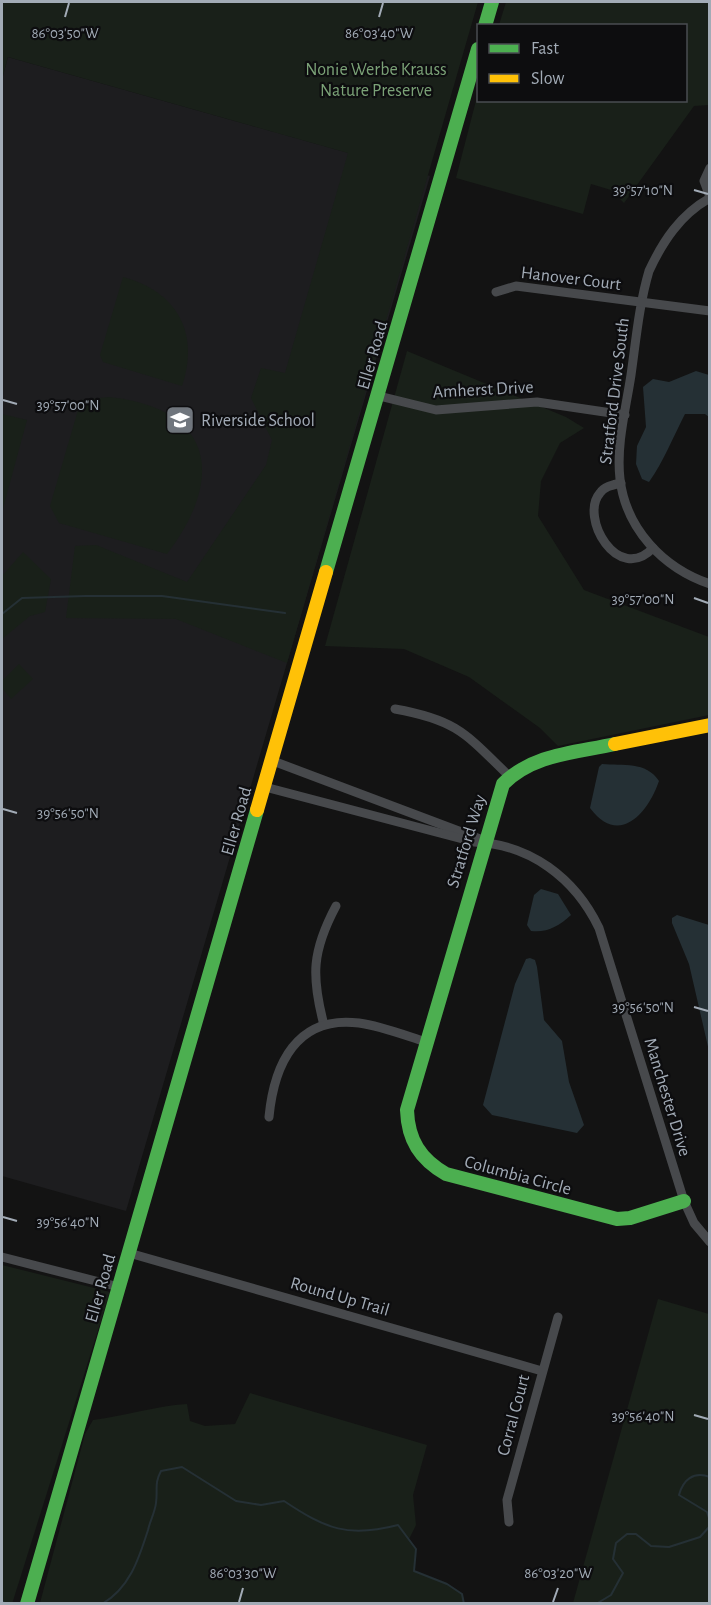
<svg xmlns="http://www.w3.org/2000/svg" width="711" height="1605" font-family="'Alegreya Sans',sans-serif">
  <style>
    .built { fill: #1d1d1f }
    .green { fill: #192019 }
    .water { fill: #253035 }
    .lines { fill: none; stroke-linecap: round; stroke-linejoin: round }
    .stream { stroke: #253035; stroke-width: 2 }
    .street { stroke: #47494c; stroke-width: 9 }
    .fast { stroke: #4caf50; stroke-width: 14 }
    .slow { stroke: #ffc107; stroke-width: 14 }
    .ticks { fill: none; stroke: #a2abb6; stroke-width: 2 }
    .labels { text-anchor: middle; stroke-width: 4.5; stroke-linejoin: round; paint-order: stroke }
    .park-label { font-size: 18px; fill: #7ba277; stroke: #0d0d0f }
    .street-label { font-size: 18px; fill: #a2abb6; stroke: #0d0d0f }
    .poi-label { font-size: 18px; fill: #a2abb6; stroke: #0d0d0f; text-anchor: start }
    .ticks-label { font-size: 15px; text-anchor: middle; fill: #a2abb6; stroke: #0d0d0f; stroke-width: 4.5; stroke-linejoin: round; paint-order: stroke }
  </style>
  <rect width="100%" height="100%" fill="#131313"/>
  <path class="built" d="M 8,57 L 430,176 L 126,1211 L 2,1176 L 2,79 Z"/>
  <g class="green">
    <path d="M 2,2 L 478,2 L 287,663 L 176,619 L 66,618 L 75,546 L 96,545 L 187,582 L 266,465 L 272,440 L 251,398 L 261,368 L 285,373 L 348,153 L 8,57 L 2,79 Z"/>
    <path d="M 506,2 L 709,2 L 709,105 L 694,106 L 624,203 L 611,190 L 591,184 L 583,214 L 456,178 L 478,93 L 478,100 L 686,100 L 686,26 L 499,25 Z"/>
    <path d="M 123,277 C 176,291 200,332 182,386 L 103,362 L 100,355 Z"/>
    <path d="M 407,351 L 566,417 L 584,428 L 560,443 L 541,481 L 538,516 L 584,590 L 709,637 L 709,715 L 558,746 L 540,728 L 469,677 L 404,649 L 325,646 Z"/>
    <path d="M 109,397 C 213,408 226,477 167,554 L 59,523 L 50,506 L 81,400 Z"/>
    <path d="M 2,414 L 27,420 L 2,512 Z"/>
    <path d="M 23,552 L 51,579 L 45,612 L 30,616 L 2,639 L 2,576 Z"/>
    <path d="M 19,664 L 33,679 L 11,699 L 2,688 L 2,681 Z"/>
    <path d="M 2,1265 L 110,1292 L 12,1604 L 2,1603 Z"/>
    <path d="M 658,1299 L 709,1314 L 709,1603 L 573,1603 Z"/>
    <path d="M 250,1393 L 427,1445 L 413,1495 L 416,1525 L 409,1539 L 416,1549 L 414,1571 L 447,1584 L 462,1594 L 464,1603 L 40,1603 L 85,1434 L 93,1420 C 125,1416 155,1406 187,1404 L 190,1421 L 205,1426 L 235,1424 Z"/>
  </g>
  <g class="water">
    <path d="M 696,371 L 709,375 L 709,417 L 705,414 L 685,414 C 673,437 664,461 649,482 L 642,479 L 636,464 L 637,446 L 646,427 L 643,387 L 653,379 L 669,382 Z"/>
    <path d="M 602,764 C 623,766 646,761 659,781 C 648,813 619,847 590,808 L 599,767 Z"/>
    <path d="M 541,889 L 558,894 L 571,915 C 559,926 547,933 531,931 L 527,925 L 534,895 Z"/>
    <path d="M 677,915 L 709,925 L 709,1051 L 689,964 L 672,923 L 672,918 Z"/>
    <path d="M 530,958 L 535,960 L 537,967 L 544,1020 L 562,1041 L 569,1082 L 584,1125 L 577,1133 L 492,1115 L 483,1105 L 515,984 L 526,959 Z"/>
  </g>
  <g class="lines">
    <g class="stream">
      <path d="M 2,614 L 22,598 L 85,596 L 162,596 L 285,613"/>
      <path d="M 710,1477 C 693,1471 683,1480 679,1495 L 707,1512 L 710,1521"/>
      <path d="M 2,1601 L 6,1604"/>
      <path d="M 102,1604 C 130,1588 139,1558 148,1530 C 150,1521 155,1512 156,1503 C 158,1489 154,1484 161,1471 L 182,1467 L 236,1501 L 261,1505 L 284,1501 C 326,1529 348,1538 398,1525 L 416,1549 L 414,1571 L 447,1584 L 462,1594 L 464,1604"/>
      <path d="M 596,1604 L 611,1595 L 623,1573 L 613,1559 L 616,1543 L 627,1534 L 636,1534 L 651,1546 L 669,1547 L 700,1537 L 710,1526"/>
    </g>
    <g class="street">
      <path d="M 710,168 L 704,181 L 710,197"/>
      <path d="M 710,198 C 680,215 663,241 649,271 C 639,305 636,340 631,375 C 626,408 616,445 620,479 C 626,529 663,568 710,584"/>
      <path d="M 496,292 L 516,286 L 710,311"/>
      <path d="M 379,396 L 436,410 L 537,402 L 625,415"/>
      <path d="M 621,483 C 613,485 605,486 600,493 C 579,517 618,585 653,548"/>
      <path d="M 395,709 C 457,720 466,734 509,776"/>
      <path d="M 273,761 L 480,839"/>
      <path d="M 265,787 L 474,842 C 530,844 575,878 599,928 L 684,1201 L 694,1223 L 710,1242"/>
      <path d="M 324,1025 C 311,976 312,951 336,906"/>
      <path d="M 269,1117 C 274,1065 296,1015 359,1023 C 381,1026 404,1035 426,1042"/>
      <path d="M 129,1253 L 542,1371"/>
      <path d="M 2,1257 L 119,1287"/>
      <path d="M 509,1522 L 507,1500 L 558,1317"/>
    </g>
    <g class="fast">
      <path d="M 485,26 L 492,2"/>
      <path d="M 326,572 L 478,49"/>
      <path d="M 615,744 C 574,753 533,754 503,784 L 407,1110 C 408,1140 420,1159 446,1174 L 617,1219 L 630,1218 L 684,1201"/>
      <path d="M 27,1604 L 257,810"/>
    </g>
    <g class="slow">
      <path d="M 615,744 L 710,725"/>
      <path d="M 257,810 L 326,572"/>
    </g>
  </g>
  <path class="ticks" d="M 65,17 L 69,3M 379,17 L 383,3M 694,190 L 708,194M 3,400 L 17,404M 694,598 L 708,603M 3,809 L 17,813M 694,1007 L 708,1011M 3,1217 L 17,1221M 694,1415 L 708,1419M 239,1602 L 243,1588M 553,1602 L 558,1588"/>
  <defs>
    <g id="school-square" transform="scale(1.5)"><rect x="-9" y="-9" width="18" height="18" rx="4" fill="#70767d" stroke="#0d0d0f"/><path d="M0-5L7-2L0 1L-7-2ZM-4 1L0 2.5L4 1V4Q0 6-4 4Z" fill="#fff"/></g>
  </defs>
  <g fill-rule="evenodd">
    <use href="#school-square" x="180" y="420"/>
  </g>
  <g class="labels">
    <g class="park-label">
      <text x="376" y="75">Nonie Werbe Krauss<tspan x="376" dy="21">Nature Preserve</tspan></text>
    </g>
    <g class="street-label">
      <text transform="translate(571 278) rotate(7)" y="6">Hanover Court</text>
      <text transform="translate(372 355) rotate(-74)" y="6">Eller Road</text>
      <text transform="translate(483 389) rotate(-3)" y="6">Amherst Drive</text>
      <text transform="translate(614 391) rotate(-83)" y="6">Stratford Drive South</text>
      <text transform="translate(236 821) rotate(-74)" y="6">Eller Road</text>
      <text transform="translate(466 841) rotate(-73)" y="6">Stratford Way</text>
      <text transform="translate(668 1097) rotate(73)" y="6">Manchester Drive</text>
      <text transform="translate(518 1175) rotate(15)" y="6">Columbia Circle</text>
      <text transform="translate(100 1288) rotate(-74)" y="6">Eller Road</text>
      <text transform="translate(340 1296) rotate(16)" y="6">Round Up Trail</text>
      <text transform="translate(513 1415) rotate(-75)" y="6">Corral Court</text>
    </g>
    <g class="poi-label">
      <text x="201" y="426">Riverside School</text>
    </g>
  </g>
  <g class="ticks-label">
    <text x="65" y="38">86°03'50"W</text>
    <text x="379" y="38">86°03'40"W</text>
    <text x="643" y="195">39°57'10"N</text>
    <text x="68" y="410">39°57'00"N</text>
    <text x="643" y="604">39°57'00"N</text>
    <text x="68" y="818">39°56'50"N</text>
    <text x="643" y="1012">39°56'50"N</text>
    <text x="68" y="1227">39°56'40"N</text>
    <text x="643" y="1421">39°56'40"N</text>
    <text x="243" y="1578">86°03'30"W</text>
    <text x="558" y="1578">86°03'20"W</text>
  </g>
  <rect width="711" height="1605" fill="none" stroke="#a2abb6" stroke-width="6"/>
  <rect x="477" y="24" width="210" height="78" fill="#0d0d0f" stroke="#494c52" stroke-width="1.5"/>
  <rect x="489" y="44" width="30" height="9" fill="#4caf50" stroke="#494c52" stroke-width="1.5"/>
  <text x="531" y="54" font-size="18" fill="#a2abb6">Fast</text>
  <rect x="489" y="74" width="30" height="9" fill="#ffc107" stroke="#494c52" stroke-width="1.5"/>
  <text x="531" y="84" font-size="18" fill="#a2abb6">Slow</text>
</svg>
